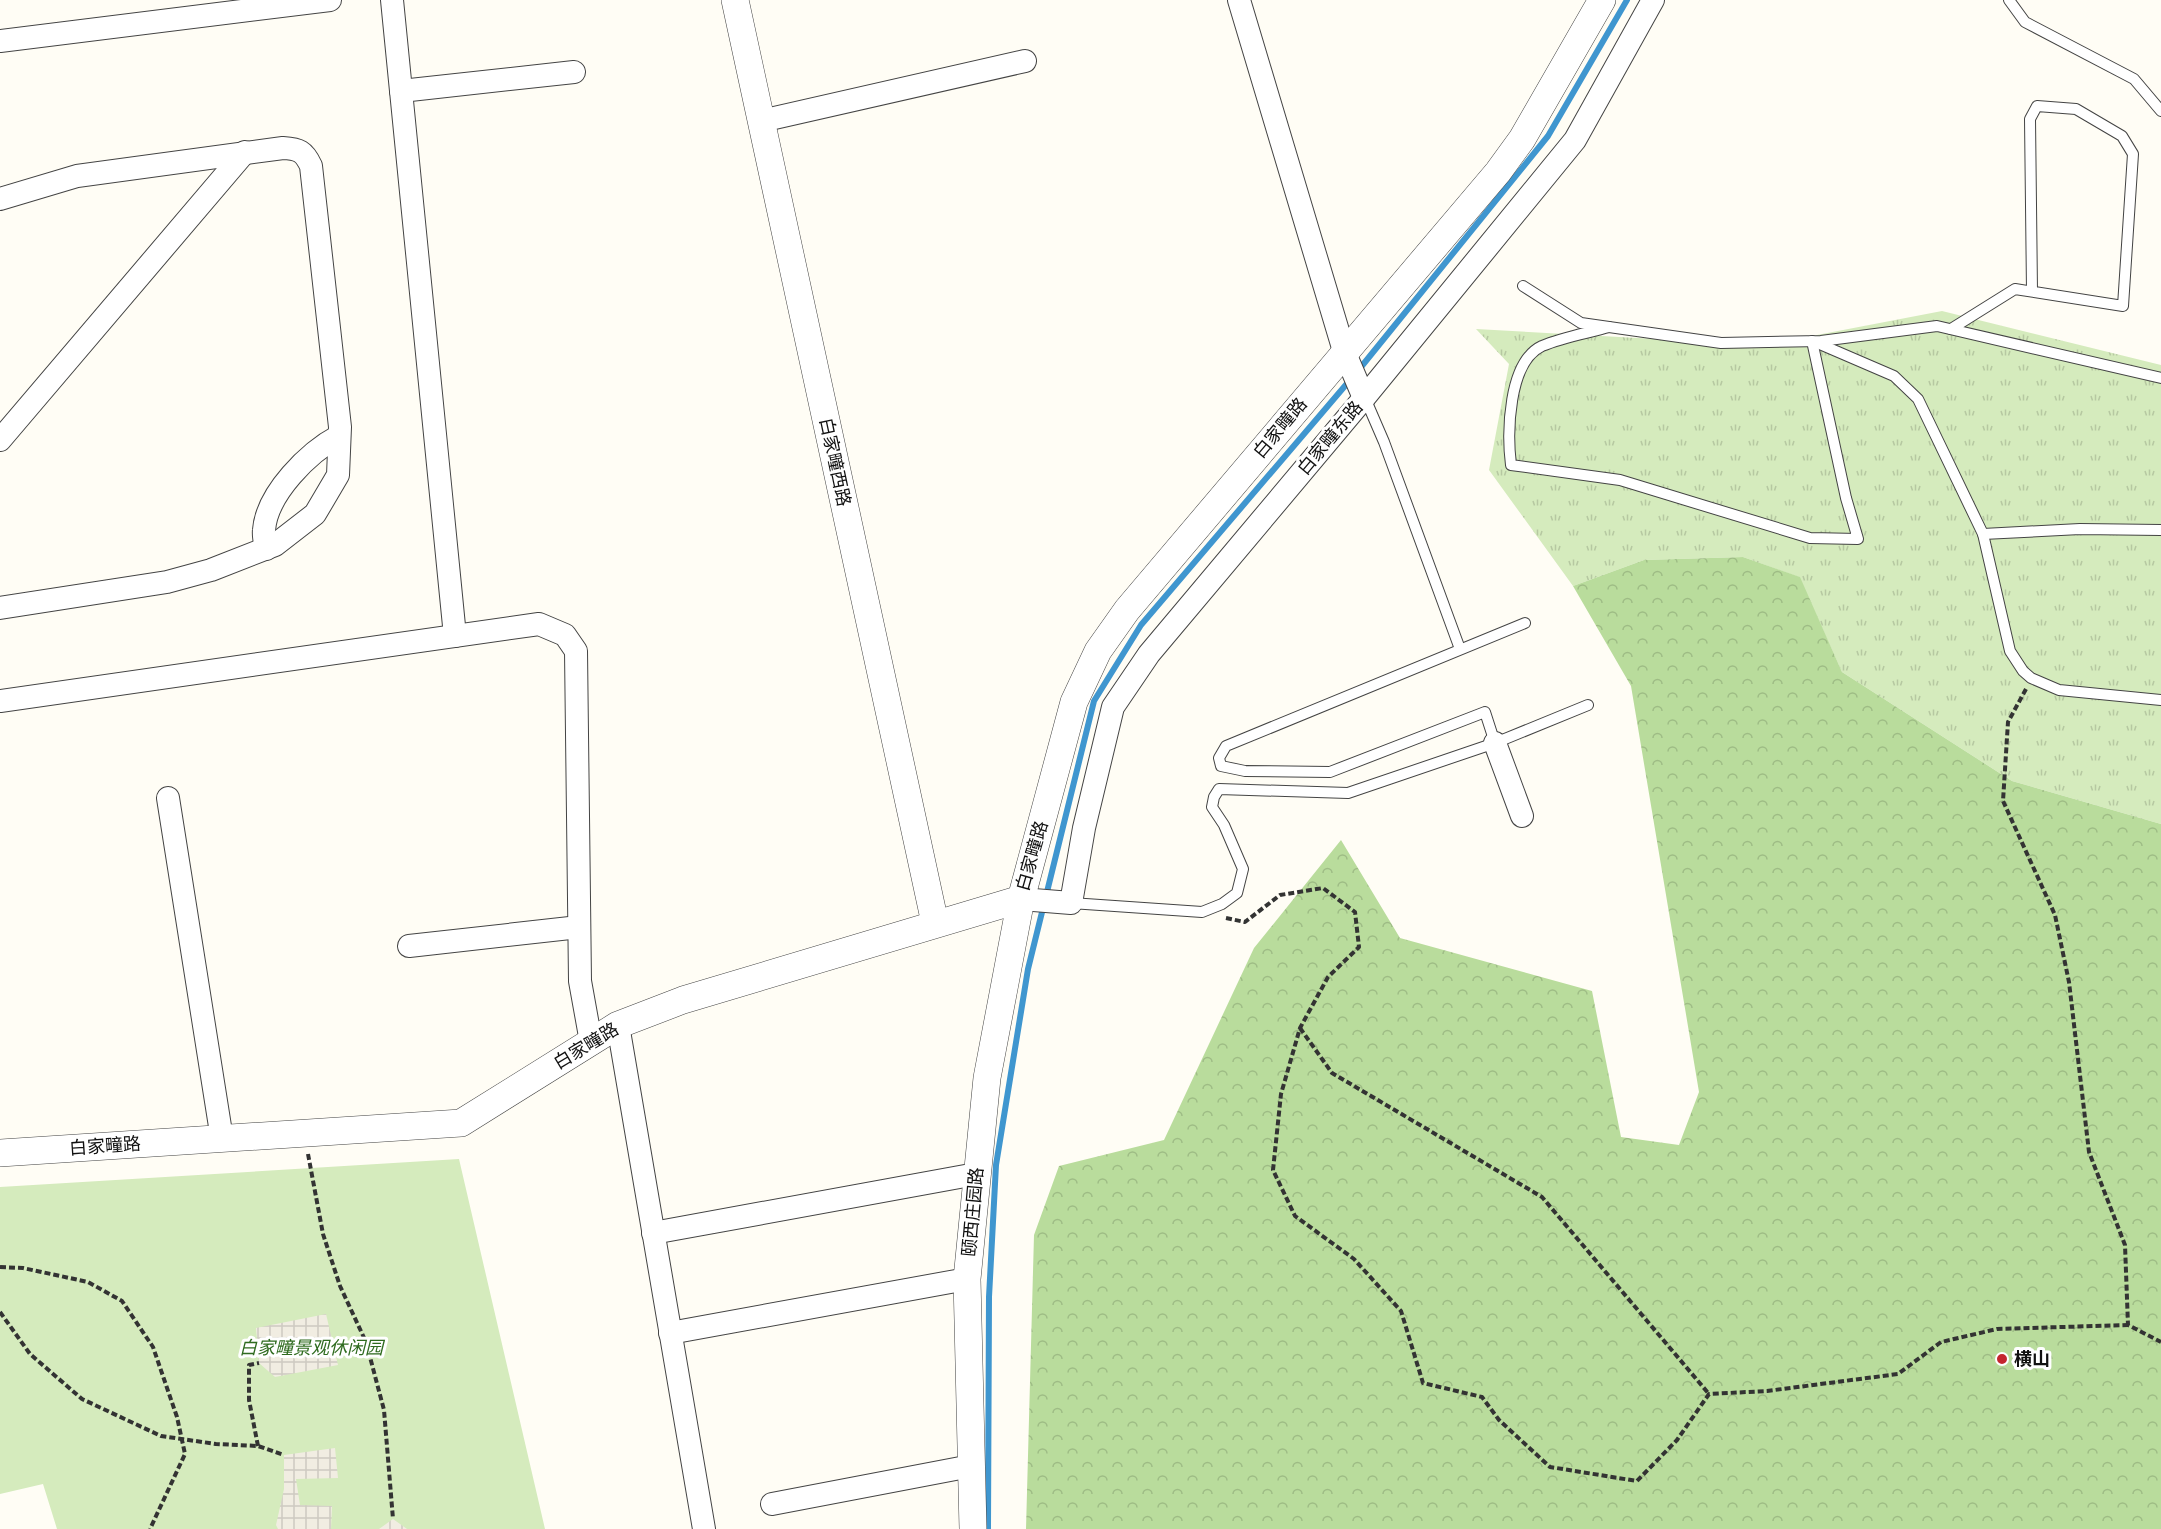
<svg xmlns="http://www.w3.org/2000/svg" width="2161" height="1529" font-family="Spectral,'Noto Sans SC',serif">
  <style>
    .grass { fill: url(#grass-tufts) }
    .forest { fill: url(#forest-crowns) }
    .park { fill: #d5ebbd }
    .plaza { fill: url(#plaza-grid) }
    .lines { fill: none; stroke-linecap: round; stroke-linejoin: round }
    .stream { stroke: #3f96cf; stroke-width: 6 }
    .service-casing { stroke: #444; stroke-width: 12 }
    .minor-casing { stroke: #444; stroke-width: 24 }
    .tertiary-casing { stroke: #444; stroke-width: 28 }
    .path { stroke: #333; stroke-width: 4; stroke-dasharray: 6 3; stroke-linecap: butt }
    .service { stroke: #fff; stroke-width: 10 }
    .minor { stroke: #fff; stroke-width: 22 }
    .tertiary { stroke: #fff; stroke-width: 27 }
    .poi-dot { fill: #c4262e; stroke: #fff; stroke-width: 2 }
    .labels { text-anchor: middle; stroke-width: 6; stroke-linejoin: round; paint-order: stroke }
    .street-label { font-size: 18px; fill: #111; stroke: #fff }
    .park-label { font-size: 18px; font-style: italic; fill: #2f6b1f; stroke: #fff }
    .poi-label { font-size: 18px; font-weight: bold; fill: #111; stroke: #fff; text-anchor: start }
  </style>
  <defs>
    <pattern id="grass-tufts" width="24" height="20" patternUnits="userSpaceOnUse" patternTransform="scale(1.5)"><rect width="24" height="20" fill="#d5ebbd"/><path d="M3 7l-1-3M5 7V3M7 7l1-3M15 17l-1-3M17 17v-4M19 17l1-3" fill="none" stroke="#b6c8a1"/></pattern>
    <pattern id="forest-crowns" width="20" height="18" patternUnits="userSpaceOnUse" patternTransform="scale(1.5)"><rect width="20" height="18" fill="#b9dc9c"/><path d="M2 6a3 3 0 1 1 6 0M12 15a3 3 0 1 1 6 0" fill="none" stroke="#9ebc85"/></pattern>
    <pattern id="plaza-grid" width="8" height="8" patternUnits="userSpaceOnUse" patternTransform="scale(1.5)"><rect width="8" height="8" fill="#f1ede2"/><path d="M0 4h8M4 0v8" fill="none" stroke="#cecac1"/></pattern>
  </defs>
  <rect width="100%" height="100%" fill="#fffdf5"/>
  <path class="grass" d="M 1942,311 L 2161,365 L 2161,824 L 2012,781 L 1842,672 L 1799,577 L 1743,557 L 1644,560 L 1573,586 L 1489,470 L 1509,364 L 1476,329 L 1765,345 Z"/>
  <path class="forest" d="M 1743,557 L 1800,577 L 1842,672 L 2012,781 L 2161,824 L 2161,1529 L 1026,1529 L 1034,1235 L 1059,1166 L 1164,1140 L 1254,948 L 1341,840 L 1400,938 L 1592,991 L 1621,1137 L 1679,1145 L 1699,1092 L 1631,686 L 1573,586 L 1644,560 Z"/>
  <path class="park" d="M 459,1159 L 545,1529 L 57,1529 L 43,1484 L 0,1494 L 0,1187 Z"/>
  <g class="plaza">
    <path d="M 326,1314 L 338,1365 L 275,1377 L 259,1363 L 256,1328 Z"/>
    <path d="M 335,1448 L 338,1478 L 296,1479 L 300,1505 L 332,1506 L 331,1529 L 278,1529 L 276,1525 L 284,1489 L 284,1455 Z"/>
    <path d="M 393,1519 L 407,1529 L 379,1529 Z"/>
  </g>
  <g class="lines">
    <g class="stream">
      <path d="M 1357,372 L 1548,136 L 1627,0"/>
      <path d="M 988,1529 L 989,1297 L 996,1165 L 1028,969 L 1094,701 L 1141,625 L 1350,380"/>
    </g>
    <g class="service-casing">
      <g id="service">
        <path d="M 2009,0 L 2025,22 L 2134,79 L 2161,111"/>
        <path d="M 1523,286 L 1581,323 L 1721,343 L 1821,341 L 1937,326 L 2161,378"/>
        <path d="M 1609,327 C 1588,333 1563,337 1542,346 C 1508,362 1507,433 1511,465 L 1620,480 L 1810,538 L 1858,539 L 1846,498 L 1812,341"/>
        <path d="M 1951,329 L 2015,289 L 2123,306 L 2133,154 L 2122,136 L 2076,109 L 2037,106 L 2030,119 L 2032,291"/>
        <path d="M 1815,342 L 1894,376 L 1918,399 L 1983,534 L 2010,651 L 2023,671 L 2031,678 L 2059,690 L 2161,700"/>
        <path d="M 1365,398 L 1384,442 L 1460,649"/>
        <path d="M 1983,534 L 2080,529 L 2161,530"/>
        <path d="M 1495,743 L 1485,712 L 1330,772 L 1245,771 L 1221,766 L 1219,758 L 1226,746 L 1525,623"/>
        <path d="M 1071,903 L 1202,912 L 1222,904 L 1237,893 L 1243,869 L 1224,825 L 1212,807 L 1214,797 L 1219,789 L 1348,793 L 1495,743 L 1588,705"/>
      </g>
    </g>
    <g class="minor-casing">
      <g id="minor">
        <path d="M 392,0 L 455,636"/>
        <path d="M 1239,0 L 1344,351 L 1364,398"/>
        <path d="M 0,41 L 330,0"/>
        <path d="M 401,91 L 574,72"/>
        <path d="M 761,121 L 1025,61"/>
        <path d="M 0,199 L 77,176 L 283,148 C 299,149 304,151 311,166 L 340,427 L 338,475 L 315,514 L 275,545 L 211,570 L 167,582 L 0,608"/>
        <path d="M 0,440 L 245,152"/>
        <path d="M 266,549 C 265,543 263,535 264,530 C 267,493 309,452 339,436"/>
        <path d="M 0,701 L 539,624 L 565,635 L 576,651 L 580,981 L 591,1042"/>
        <path d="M 1495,743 L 1522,816"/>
        <path d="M 168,798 L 222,1139"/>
        <path d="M 1021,899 L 1071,903 L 1084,828 L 1113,707 L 1149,654 L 1364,398 L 1575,140 L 1653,0"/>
        <path d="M 409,946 L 579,927"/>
        <path d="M 618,1025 L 704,1529"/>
        <path d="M 653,1233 L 976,1174"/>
        <path d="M 670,1333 L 967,1279"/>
        <path d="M 772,1504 L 971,1466"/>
      </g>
    </g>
    <g class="tertiary-casing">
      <g id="tertiary">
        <path d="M 735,0 L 935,923"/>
        <path d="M 0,1153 L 461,1123 L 618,1025 L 683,1000 L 1021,899 L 1074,702 L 1098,651 L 1127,610 L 1498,172 L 1522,139 L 1602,0"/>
        <path d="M 973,1529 L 967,1279 L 987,1078 L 1021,899"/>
      </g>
    </g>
    <g class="path">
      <path d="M 2026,689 L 2008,722 L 2003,801 L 2055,915 L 2069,982 L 2089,1152 L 2125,1245 L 2128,1325 L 2161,1342"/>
      <path d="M 1226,918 L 1245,922 L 1280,895 L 1323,888 L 1355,912 L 1359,947 L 1328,977 L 1300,1028 L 1281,1094 L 1273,1170 L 1295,1216 L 1354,1259 L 1401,1311 L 1423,1383 L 1482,1397 L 1499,1420 L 1550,1467 L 1637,1481 L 1677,1440 L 1709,1394 L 1767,1391 L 1898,1374 L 1941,1342 L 1997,1329 L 2128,1325"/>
      <path d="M 1300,1028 L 1332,1073 L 1542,1197 L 1709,1394"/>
      <path d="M 308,1154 L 323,1234 L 340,1286 L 366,1342 L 384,1410 L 393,1519"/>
      <path d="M 0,1267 L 23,1268 L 88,1282 L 122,1301 L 153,1347 L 177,1417 L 185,1454 L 150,1529"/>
      <path d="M 0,1312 L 30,1354 L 82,1399 L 161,1436 L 216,1444 L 258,1446 L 284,1455"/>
      <path d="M 258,1446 L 249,1400 L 249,1365 L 259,1363"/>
    </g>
    <use href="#service" class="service"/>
    <use href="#minor" class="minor"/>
    <use href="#tertiary" class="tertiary"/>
  </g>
  <circle class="poi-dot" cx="2002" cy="1359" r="6"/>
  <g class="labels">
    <g class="street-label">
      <text transform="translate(1280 428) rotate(-50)" y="6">白家疃路</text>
      <text transform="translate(1330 438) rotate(-50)" y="6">白家疃东路</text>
      <text transform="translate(835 462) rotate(78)" y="6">白家疃西路</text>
      <text transform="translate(1032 856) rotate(-74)" y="6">白家疃路</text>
      <text transform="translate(586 1046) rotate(-31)" y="6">白家疃路</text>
      <text transform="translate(105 1146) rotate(-4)" y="6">白家疃路</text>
      <text transform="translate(973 1212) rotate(-85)" y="6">颐西庄园路</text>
    </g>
    <g class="park-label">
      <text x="311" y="1354">白家疃景观休闲园</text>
    </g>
    <g class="poi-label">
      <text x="2014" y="1365">横山</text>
    </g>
  </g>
</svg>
